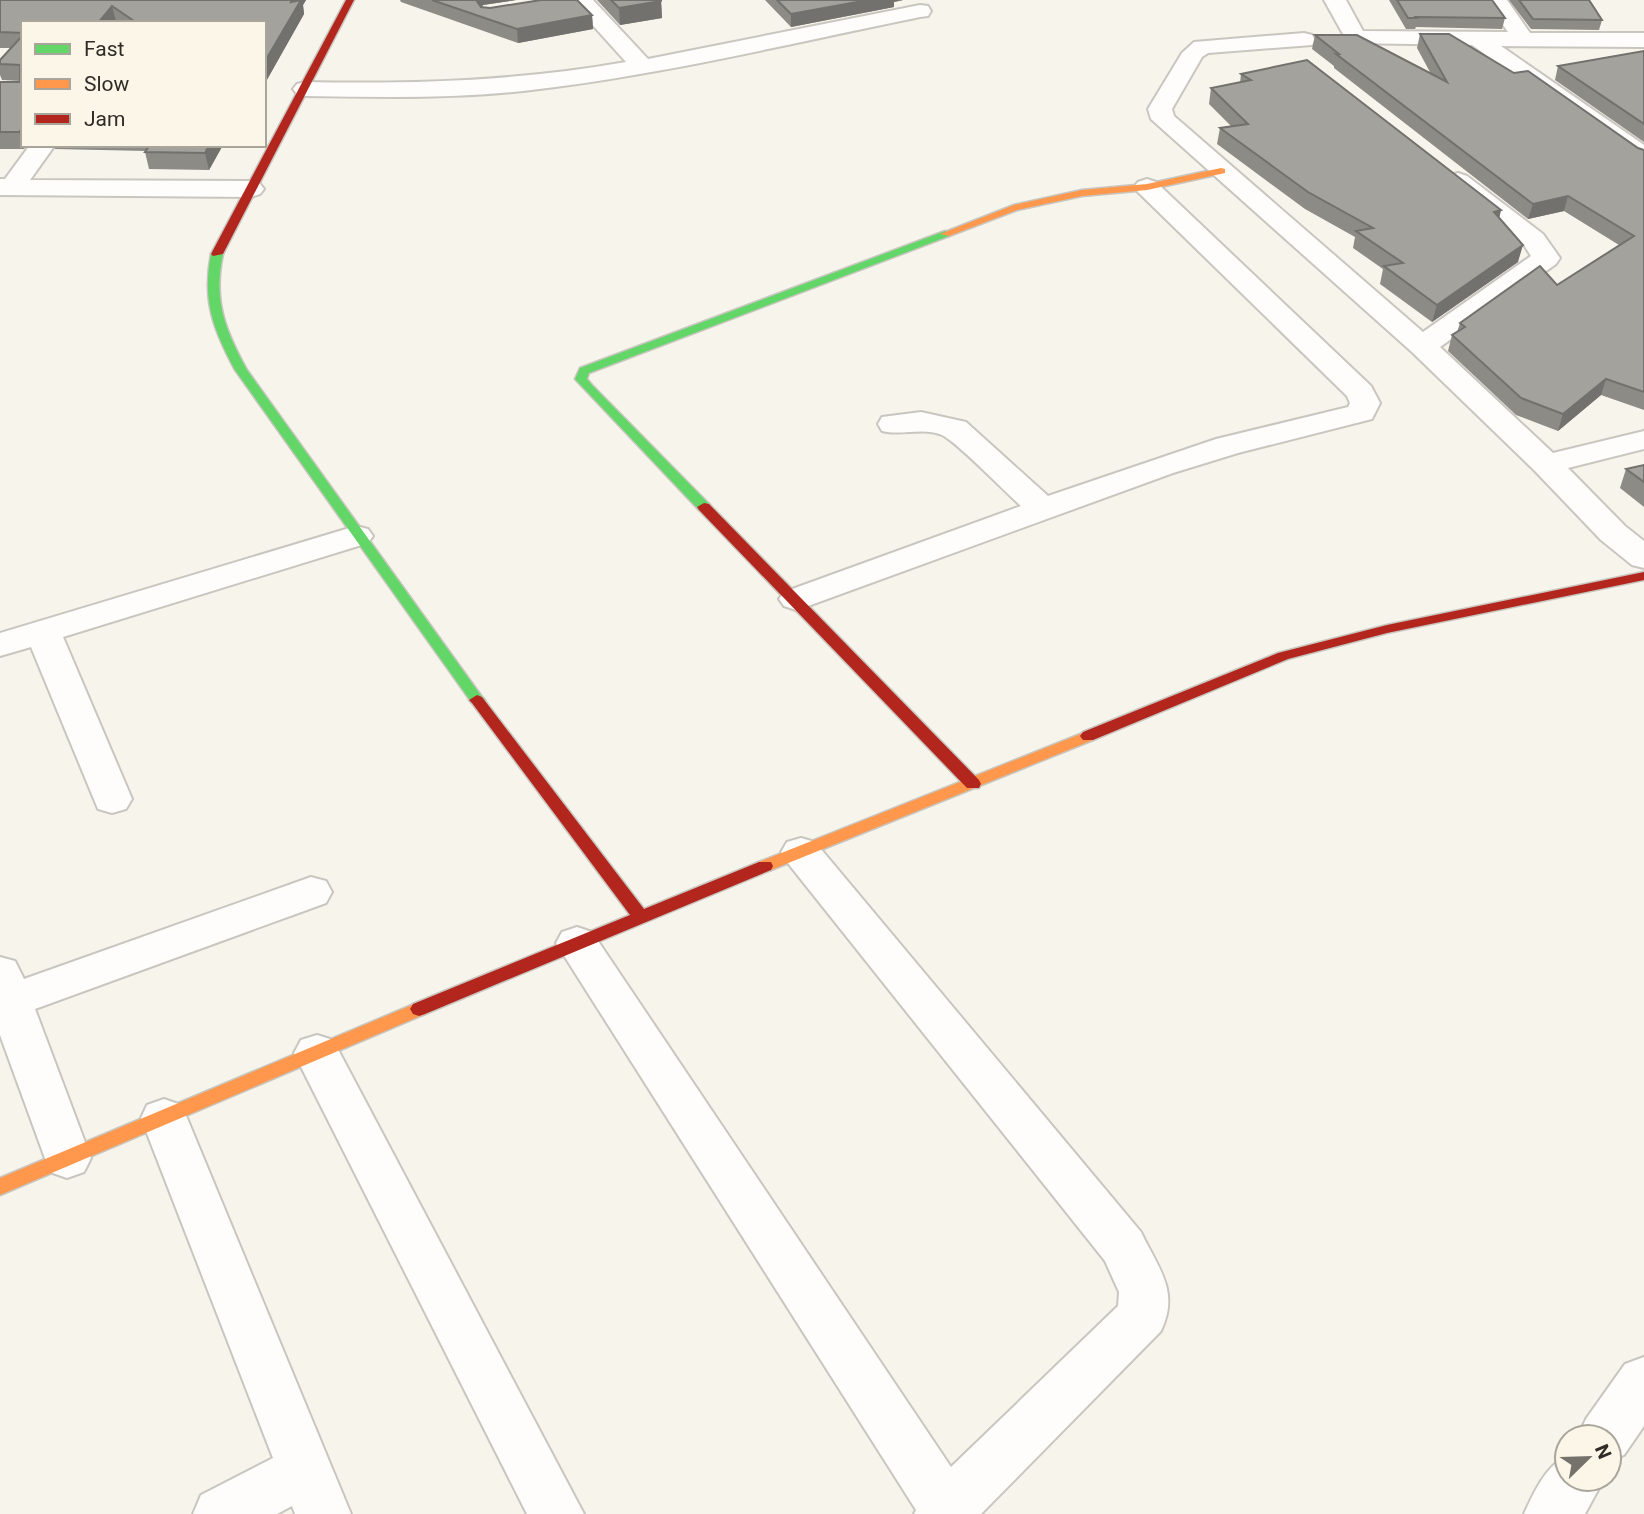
<svg xmlns="http://www.w3.org/2000/svg" width="1644" height="1514" font-family="Roboto,sans-serif">
  <style>
    .lines { fill: none; stroke-linecap: round; stroke-linejoin: round }
    .street-casing { stroke: #c8c6bf; stroke-width: 4 }
    .fast-casing { stroke: #c8c6bf; stroke-width: 3 }
    .slow-casing { stroke: #c8c6bf; stroke-width: 3 }
    .jam-casing { stroke: #c8c6bf; stroke-width: 3 }
    .street { fill: #fefdfc; fill-rule: evenodd }
    .fast { fill: #63d668; fill-rule: evenodd }
    .slow { fill: #ff974d; fill-rule: evenodd }
    .jam { fill: #b3261e; fill-rule: evenodd }
    .wall { fill: #8c8b86 }
    .shaded-wall { fill: #72716d }
    .building { fill: #a3a29c; stroke: #72716d; stroke-width: 2 }
  </style>
  <rect width="100%" height="100%" fill="#f7f4ec"/>
  <g class="lines">
    <g class="street-casing">
      <g id="street">
        <path d="M 570,0 L 593,0 L 648,59 L 920,5 L 928,6 L 931,11 L 928,16 L 920,17 C 788,44 657,76 523,91 C 451,99 378,97 305,96 L 297,94 L 293,89 L 297,84 L 305,82 C 414,84 519,81 626,62 Z"/>
        <path d="M 1324,0 L 1346,0 L 1363,31 L 1508,32 L 1485,0 L 1507,0 L 1530,33 L 1644,33 L 1644,47 L 1501,46 L 1644,145 L 1644,163 L 1635,161 L 1472,45 L 1348,43 Z"/>
        <path d="M 1304,33 L 1312,35 L 1315,40 L 1312,45 L 1208,53 L 1202,57 L 1172,109 L 1174,116 L 1423,332 L 1531,256 L 1524,245 L 1449,186 L 1445,181 L 1449,176 L 1458,173 L 1467,176 L 1543,234 L 1560,258 L 1556,264 L 1440,347 L 1553,453 L 1644,431 L 1644,449 L 1568,468 L 1625,526 L 1644,541 L 1644,568 L 1632,565 L 1601,540 L 1535,471 L 1412,352 L 1151,119 L 1148,109 L 1182,53 L 1194,42 Z"/>
        <path d="M 30,145 L 55,145 L 30,180 L 251,181 L 260,184 L 264,189 L 260,194 L 251,197 L 0,195 L 0,179 L 5,179 Z"/>
        <path d="M 1147,179 L 1156,182 L 1371,386 L 1380,403 L 1372,419 L 1238,453 L 1173,473 L 808,606 L 796,610 L 784,606 L 779,599 L 784,592 L 1021,506 C 1005,492 957,442 942,435 C 922,427 902,436 882,431 L 878,424 L 882,417 L 921,412 L 966,422 L 1048,496 L 1216,439 L 1348,407 L 1350,403 L 1347,396 L 1138,192 L 1134,187 L 1138,182 Z"/>
        <path d="M 356,526 L 368,529 L 373,536 L 368,543 L 63,637 L 132,799 L 126,809 L 112,813 L 98,809 L 31,647 L 0,656 L 0,633 Z"/>
        <path d="M 801,838 L 815,842 L 1141,1232 C 1158,1268 1180,1291 1161,1331 L 981,1514 L 914,1514 L 916,1510 L 556,943 L 562,932 L 577,927 L 592,932 L 951,1467 L 1118,1306 L 1119,1292 L 1105,1261 L 787,862 L 781,852 L 787,842 Z"/>
        <path d="M 311,877 L 326,881 L 332,892 L 326,903 L 35,1009 L 91,1158 L 84,1172 L 67,1178 L 50,1172 L 0,1035 L 0,957 L 15,961 L 24,979 Z"/>
        <path d="M 317,1035 L 333,1040 L 584,1514 L 527,1514 L 294,1053 L 301,1040 Z"/>
        <path d="M 164,1099 L 181,1105 L 187,1118 L 351,1514 L 295,1514 L 292,1506 L 277,1514 L 193,1514 L 201,1495 L 273,1458 L 141,1118 L 147,1105 Z"/>
        <path d="M 1644,1357 L 1644,1426 L 1624,1455 L 1609,1461 L 1609,1437 L 1578,1437 L 1586,1419 L 1625,1364 Z"/>
        <path d="M 1567,1456 L 1567,1479 L 1604,1479 L 1585,1514 L 1524,1514 C 1533,1494 1546,1465 1567,1456 Z"/>
      </g>
    </g>
    <g class="fast-casing">
      <g id="fast">
        <path d="M 945,231 L 950,234 L 949,236 L 589,373 L 587,379 L 592,385 L 709,504 L 709,510 L 699,510 L 575,379 L 580,368 Z"/>
        <path d="M 217,251 L 223,254 C 213,300 225,330 247,370 L 482,697 L 485,700 L 482,703 L 472,703 L 235,370 C 213,329 202,300 211,254 Z"/>
      </g>
    </g>
    <g class="slow-casing">
      <g id="slow">
        <path d="M 1221,168 L 1225,169 L 1225,173 L 1147,190 L 1082,196 L 1017,210 L 949,236 L 940,234 L 1014,205 L 1082,190 L 1147,184 Z"/>
        <path d="M 1088,731 L 1096,736 L 1093,740 L 771,870 L 759,870 L 757,866 L 759,862 Z"/>
        <path d="M 419,1002 L 425,1004 L 428,1009 L 425,1014 L 0,1195 L 0,1178 Z"/>
      </g>
    </g>
    <g class="jam-casing">
      <g id="jam">
        <path d="M 346,0 L 354,0 L 223,254 L 213,256 L 211,254 Z"/>
        <path d="M 704,503 L 709,504 L 979,780 L 981,784 L 979,788 L 967,788 L 699,510 L 697,507 Z"/>
        <path d="M 1644,572 L 1644,580 L 1387,633 L 1288,659 L 1093,740 L 1083,740 L 1080,736 L 1083,732 L 1278,653 L 1387,625 Z"/>
        <path d="M 477,695 L 482,697 L 644,909 L 759,862 L 771,862 L 773,866 L 771,870 L 425,1014 L 419,1016 L 413,1014 L 410,1009 L 413,1004 L 630,915 L 472,703 L 469,700 Z"/>
      </g>
    </g>
    <use href="#street" class="street"/>
    <use href="#fast" class="fast"/>
    <use href="#slow" class="slow"/>
    <use href="#jam" class="jam"/>
  </g>
  <g class="wall">
    <path d="M 0,0 L 306,0 L 303,5 L 304,14 L 264,85 L 264,23 L 118,23 L 116,21 L 23,23 L 23,145 L 27,145 L 24,149 L 0,149 L 0,82 L 20,82 L 20,81 L 2,80 L 0,75 L 0,60 L 11,48 L 0,48 Z"/>
    <path d="M 400,0 L 516,0 L 483,5 L 482,7 L 592,15 L 593,29 L 518,43 L 401,2 Z"/>
    <path d="M 597,0 L 661,0 L 662,18 L 620,25 Z"/>
    <path d="M 765,0 L 903,0 L 894,2 L 894,7 L 791,27 Z"/>
    <path d="M 1389,0 L 1492,0 L 1505,18 L 1502,29 L 1416,27 L 1415,29 L 1406,29 Z"/>
    <path d="M 1509,0 L 1601,0 L 1589,0 L 1602,20 L 1599,30 L 1531,29 Z"/>
    <path d="M 1420,34 L 1638,148 L 1644,150 L 1644,410 L 1601,395 L 1558,431 L 1516,415 L 1448,351 L 1452,335 L 1457,332 L 1460,323 L 1557,285 L 1619,245 L 1564,211 L 1528,219 L 1334,68 L 1334,66 L 1312,49 L 1315,35 L 1431,74 L 1417,48 Z"/>
    <path d="M 1644,51 L 1644,142 L 1555,80 L 1558,66 Z"/>
    <path d="M 1241,74 L 1501,210 L 1499,218 L 1518,262 L 1432,322 L 1380,284 L 1383,269 L 1353,248 L 1355,237 L 1305,209 L 1217,144 L 1220,128 L 1231,126 L 1209,104 L 1211,88 L 1240,83 Z"/>
    <path d="M 54,145 L 223,145 L 209,170 L 149,169 L 145,152 L 146,151 L 55,149 Z"/>
    <path d="M 1644,465 L 1644,507 L 1620,488 L 1626,469 Z"/>
  </g>
  <g class="shaded-wall">
    <path d="M 292,0 L 306,0 L 303,5 L 304,14 L 264,85 L 264,63 Z"/>
    <path d="M 476,0 L 516,0 L 483,5 L 478,14 Z"/>
    <path d="M 868,0 L 903,0 L 894,2 L 894,7 L 791,27 L 791,14 Z"/>
    <path d="M 661,1 L 662,18 L 620,25 L 619,8 Z"/>
    <path d="M 112,6 L 116,21 L 115,23 L 98,23 Z"/>
    <path d="M 592,15 L 593,29 L 518,43 L 517,29 Z"/>
    <path d="M 23,128 L 23,145 L 19,132 Z"/>
    <path d="M 209,145 L 223,145 L 209,170 L 205,153 Z"/>
    <path d="M 1568,196 L 1564,211 L 1528,219 L 1533,204 Z"/>
    <path d="M 1501,210 L 1497,227 L 1494,212 Z"/>
    <path d="M 1523,245 L 1518,262 L 1432,322 L 1437,305 Z"/>
    <path d="M 1606,379 L 1601,395 L 1558,431 L 1563,414 Z"/>
  </g>
  <g class="building">
    <path d="M 0,0 L 292,0 L 291,2 L 301,0 L 264,63 L 264,23 L 137,23 L 112,6 L 98,23 L 23,23 L 23,33 L 0,32 Z"/>
    <path d="M 432,0 L 476,0 L 481,7 L 490,8 L 541,0 L 577,0 L 592,15 L 517,29 Z"/>
    <path d="M 611,0 L 661,0 L 661,1 L 619,8 Z"/>
    <path d="M 777,0 L 868,0 L 791,14 Z"/>
    <path d="M 1397,0 L 1492,0 L 1505,18 L 1414,17 L 1418,18 L 1408,18 Z"/>
    <path d="M 1519,0 L 1589,0 L 1602,20 L 1533,19 Z"/>
    <path d="M 1420,34 L 1449,34 L 1514,73 L 1528,71 L 1638,148 L 1644,150 L 1644,392 L 1606,379 L 1563,414 L 1521,398 L 1452,335 L 1465,327 L 1460,323 L 1540,266 L 1557,285 L 1634,236 L 1568,196 L 1533,204 L 1336,54 L 1339,54 L 1315,35 L 1357,35 L 1447,82 Z"/>
    <path d="M 23,35 L 23,128 L 19,132 L 0,132 L 0,82 L 20,82 L 20,65 L 0,64 L 0,60 Z"/>
    <path d="M 1644,51 L 1644,124 L 1558,66 Z"/>
    <path d="M 1307,60 L 1501,210 L 1494,212 L 1523,245 L 1437,305 L 1384,266 L 1403,263 L 1356,231 L 1373,228 L 1308,192 L 1220,128 L 1248,124 L 1211,88 L 1251,80 L 1241,74 Z"/>
    <path d="M 150,145 L 209,145 L 205,153 L 145,152 Z"/>
    <path d="M 1644,465 L 1644,482 L 1626,469 Z"/>
  </g>
  <rect x="21" y="21" width="245" height="126" fill="#fcf6e8" stroke="#aaa59b" stroke-width="2"/>
  <rect x="35" y="44" width="35" height="10" fill="#63d668" stroke="#aaa59b" stroke-width="2"/>
  <text x="84" y="56" font-size="21" fill="#2f2c27">Fast</text>
  <rect x="35" y="79" width="35" height="10" fill="#ff974d" stroke="#aaa59b" stroke-width="2"/>
  <text x="84" y="91" font-size="21" fill="#2f2c27">Slow</text>
  <rect x="35" y="114" width="35" height="10" fill="#b3261e" stroke="#aaa59b" stroke-width="2"/>
  <text x="84" y="126" font-size="21" fill="#2f2c27">Jam</text>
  <g transform="translate(1588 1458) rotate(67)"><circle r="33" fill="#fcf6e8" stroke="#aaa59b" stroke-width="2"/>
  <path d="M0-5L12 26L0 18L-12 26Z" fill="#75726c"/>
  <text y="-10" font-size="19" font-weight="bold" text-anchor="middle" fill="#2f2c27">N</text>
  </g>
</svg>
